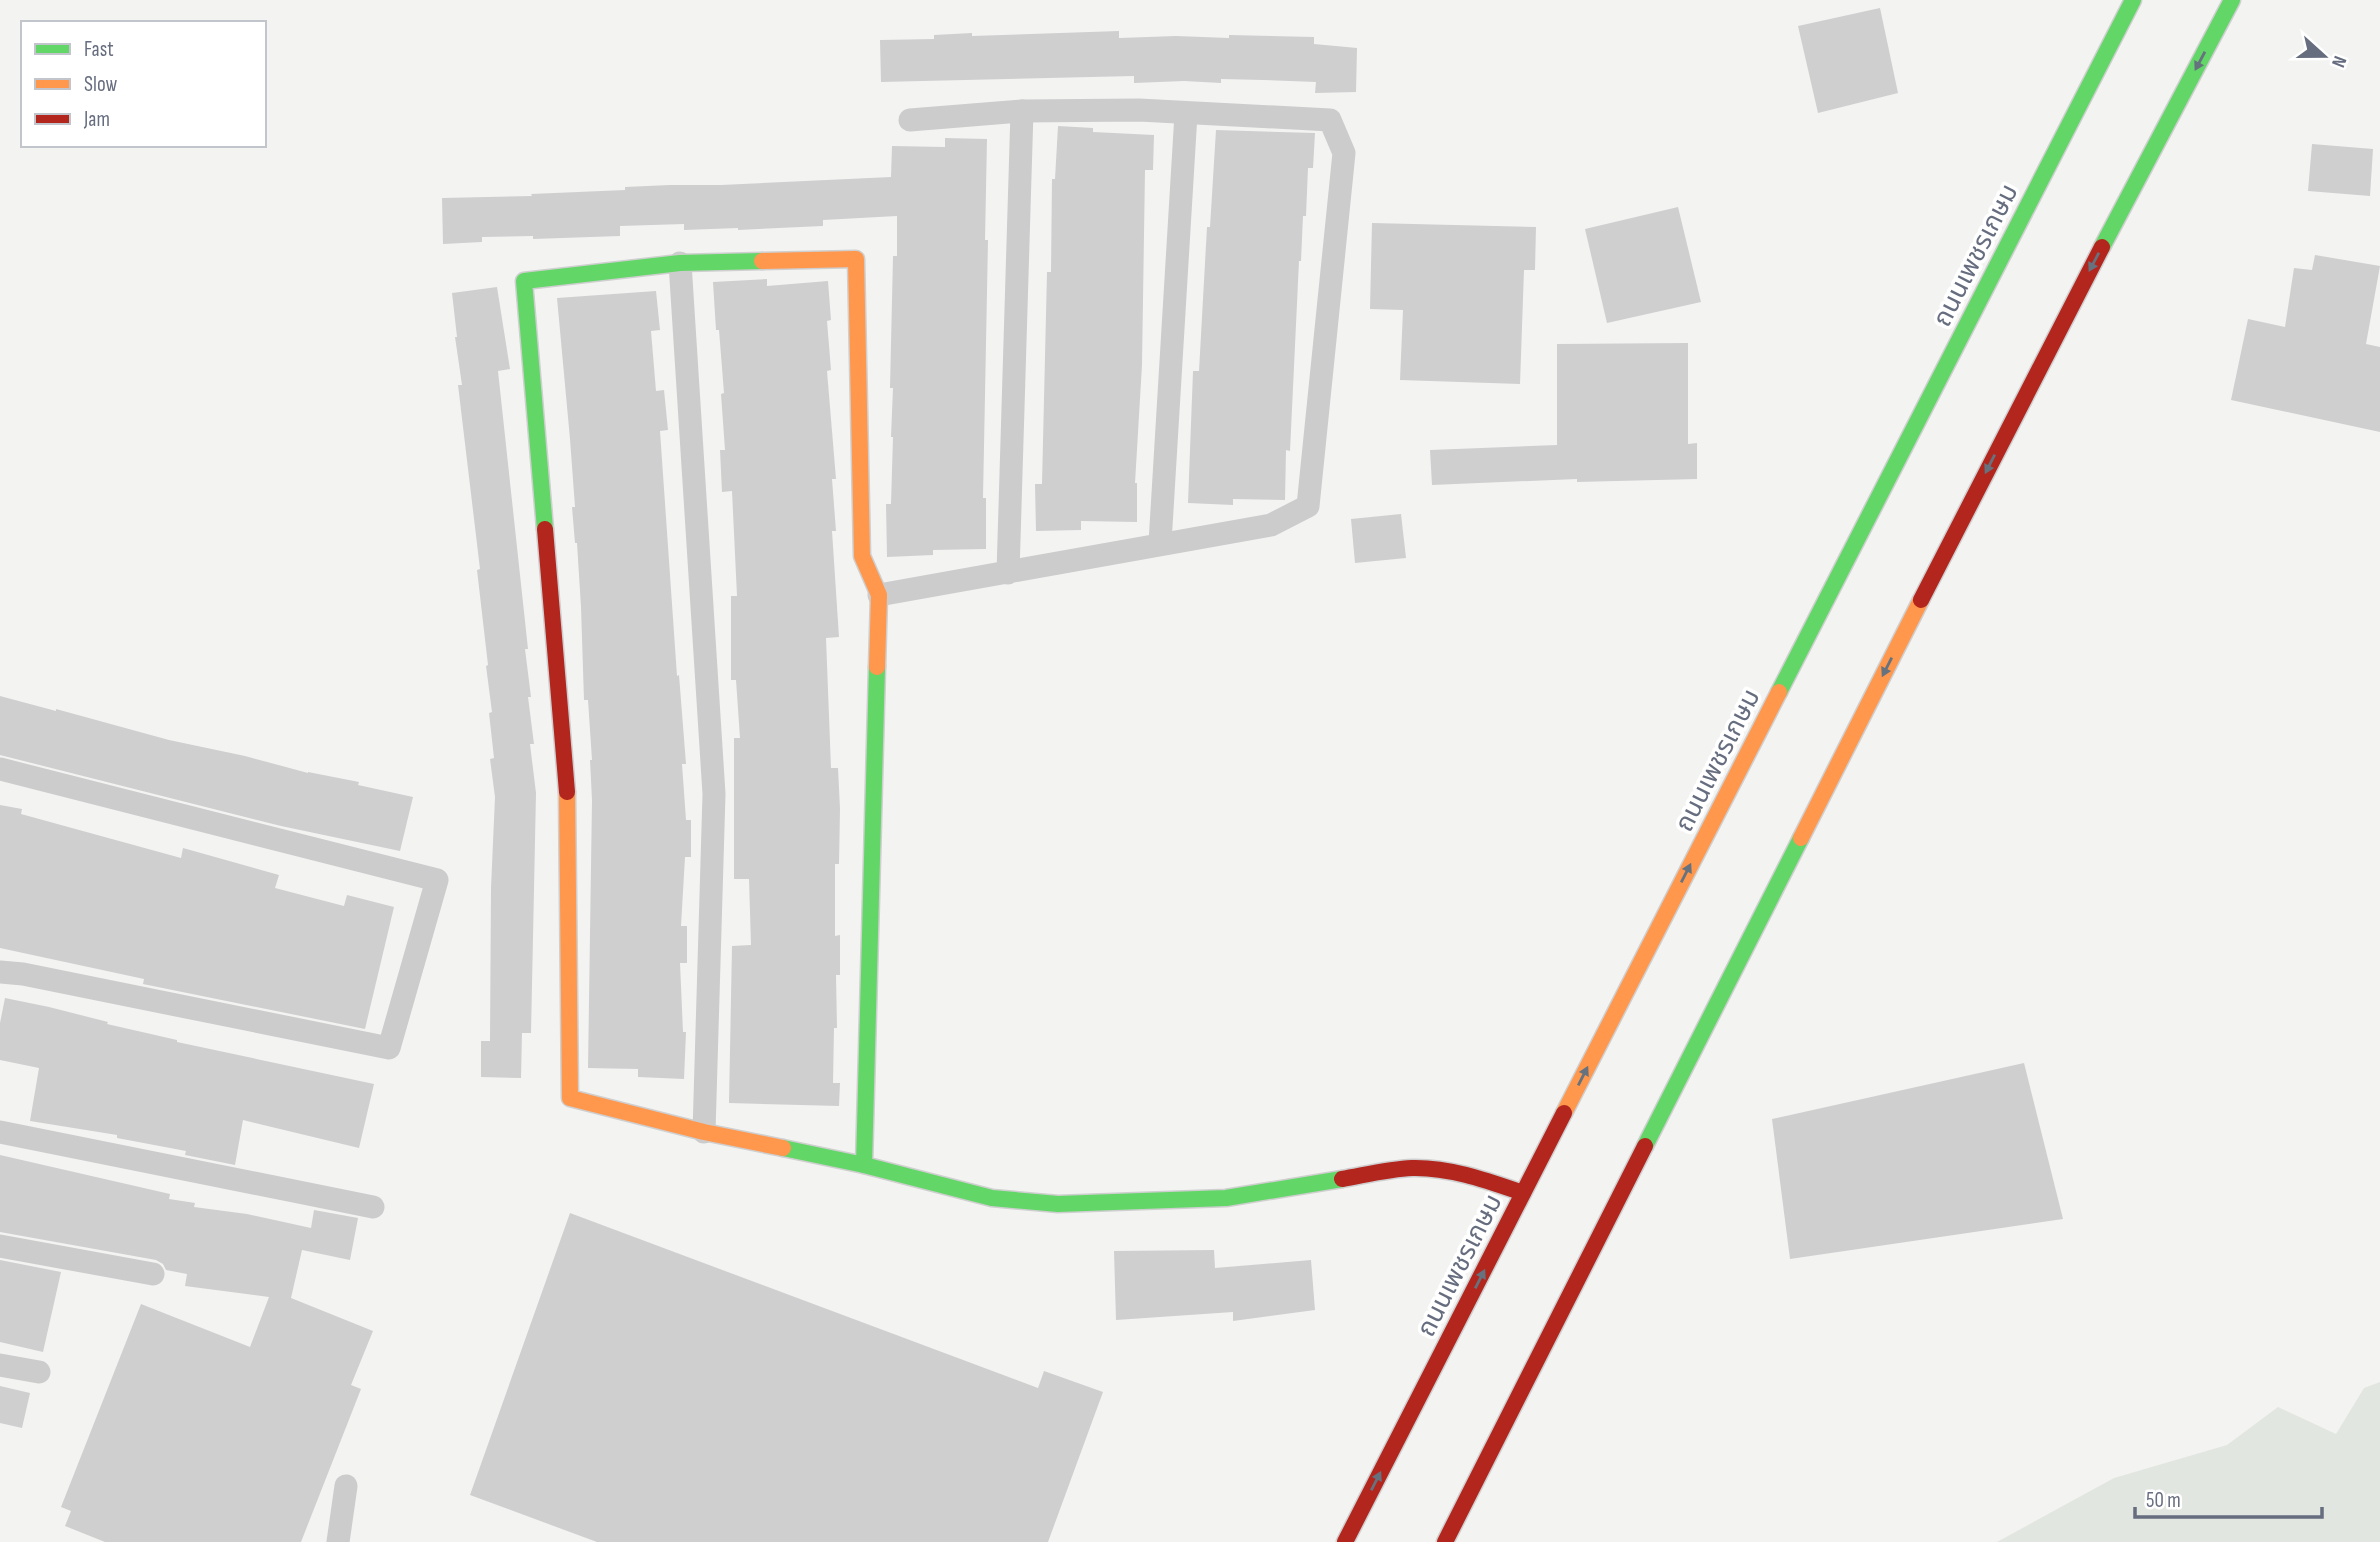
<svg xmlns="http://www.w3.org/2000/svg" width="2380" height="1542" font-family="'Sofia Sans Condensed','Noto Sans Thai',sans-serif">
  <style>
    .green { fill: #e2e6e0 }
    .building { fill: #cfcfd0 }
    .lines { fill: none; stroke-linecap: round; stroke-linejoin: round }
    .fast-casing { stroke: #cfcfd0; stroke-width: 19 }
    .slow-casing { stroke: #cfcfd0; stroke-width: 19 }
    .jam-casing { stroke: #cfcfd0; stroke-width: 19 }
    .street { stroke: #cccccd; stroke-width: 23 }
    .fast { stroke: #63d668; stroke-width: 16 }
    .slow { stroke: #ff974d; stroke-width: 16 }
    .jam { stroke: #b3261e; stroke-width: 16 }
    .oneway { fill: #66727e }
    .labels { text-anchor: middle; stroke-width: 7; stroke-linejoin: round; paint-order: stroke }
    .street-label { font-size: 26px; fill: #666d7f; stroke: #fff }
  </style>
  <rect width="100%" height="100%" fill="#f3f3f2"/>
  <path class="green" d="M 2380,1382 L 2380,1542 L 1997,1542 L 2114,1478 L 2227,1445 L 2278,1407 L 2336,1434 L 2364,1388 Z"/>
  <g class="building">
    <path d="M 1880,8 L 1898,93 L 1818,113 L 1798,26 Z"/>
    <path d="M 1119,31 L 1119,38 L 1176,36 L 1229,38 L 1229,35 L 1314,37 L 1314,44 L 1357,48 L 1356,92 L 1315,93 L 1316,82 L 1263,80 L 1221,79 L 1221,83 L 1184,81 L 1134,83 L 1134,76 L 881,82 L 880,40 L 934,39 L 934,35 L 972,33 L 972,36 Z"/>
    <path d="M 1058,126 L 1093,128 L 1093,132 L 1154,135 L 1153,170 L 1145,170 L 1142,365 L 1135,483 L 1137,483 L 1137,522 L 1081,521 L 1081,530 L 1036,531 L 1035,484 L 1042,484 L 1047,272 L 1051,272 L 1052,179 L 1055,179 Z"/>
    <path d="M 1216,130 L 1315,133 L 1313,168 L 1308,168 L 1306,216 L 1303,216 L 1301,261 L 1299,261 L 1290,451 L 1286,450 L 1285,500 L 1233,499 L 1233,505 L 1188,503 L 1193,371 L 1199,371 L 1207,227 L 1210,227 Z"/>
    <path d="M 945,138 L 987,139 L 985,240 L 988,240 L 983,498 L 986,498 L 986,549 L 933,550 L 933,555 L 887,557 L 886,504 L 891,504 L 893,437 L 891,437 L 893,388 L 890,388 L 893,256 L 897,256 L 897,216 L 823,220 L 823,226 L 738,230 L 738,228 L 684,230 L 684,224 L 620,226 L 620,236 L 533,239 L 533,236 L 482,237 L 482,242 L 443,244 L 442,198 L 532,196 L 531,194 L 625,190 L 625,187 L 670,185 L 721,185 L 891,177 L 892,146 L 945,147 Z"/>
    <path d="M 2312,144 L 2373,149 L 2370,196 L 2308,191 Z"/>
    <path d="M 1678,207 L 1701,302 L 1607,323 L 1585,229 Z"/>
    <path d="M 1372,223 L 1536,227 L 1535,270 L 1524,270 L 1520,384 L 1400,380 L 1403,310 L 1370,309 Z"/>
    <path d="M 2315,255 L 2380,266 L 2366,344 L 2380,347 L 2380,432 L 2231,400 L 2248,319 L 2285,327 L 2294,268 L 2312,270 Z"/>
    <path d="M 767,279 L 767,286 L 828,281 L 831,320 L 827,321 L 831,370 L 827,371 L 836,479 L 832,479 L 836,531 L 832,531 L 839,637 L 826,638 L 831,768 L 838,768 L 840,809 L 839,864 L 835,864 L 835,936 L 840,935 L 840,975 L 836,975 L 837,1028 L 834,1028 L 833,1083 L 840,1083 L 839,1106 L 729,1103 L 732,946 L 751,945 L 749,879 L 734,879 L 734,738 L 740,738 L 736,680 L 731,680 L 731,596 L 737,596 L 732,491 L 722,492 L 720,450 L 725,450 L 721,394 L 724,393 L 719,330 L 716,330 L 713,282 Z"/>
    <path d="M 497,287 L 510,369 L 498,371 L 528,649 L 525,649 L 531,697 L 528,697 L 534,744 L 530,744 L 536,793 L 531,1033 L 522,1033 L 521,1078 L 481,1077 L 481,1041 L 490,1041 L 491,888 L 495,797 L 490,759 L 494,758 L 489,713 L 492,712 L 486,666 L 488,665 L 477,570 L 480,569 L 458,385 L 462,385 L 455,337 L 457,337 L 452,293 Z"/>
    <path d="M 656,291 L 660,330 L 651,331 L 656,391 L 664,390 L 668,430 L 660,431 L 677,676 L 679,675 L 686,764 L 682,764 L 686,820 L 691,820 L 691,857 L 685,857 L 681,926 L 687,926 L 687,963 L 680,963 L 683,1032 L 686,1032 L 684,1079 L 638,1077 L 638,1069 L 588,1068 L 592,800 L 590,760 L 592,760 L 588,700 L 584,700 L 581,607 L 577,543 L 575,543 L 572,507 L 575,507 L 570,439 L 557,298 Z"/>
    <path d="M 1688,343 L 1688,444 L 1697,443 L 1697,479 L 1577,482 L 1577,479 L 1432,485 L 1430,450 L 1557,445 L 1557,344 Z"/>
    <path d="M 1401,514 L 1406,558 L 1355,563 L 1351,519 Z"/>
    <path d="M 0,696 L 56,711 L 56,709 L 169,740 L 245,756 L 308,773 L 308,772 L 359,782 L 358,785 L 413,797 L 400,851 L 281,826 L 0,755 Z"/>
    <path d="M 0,805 L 22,809 L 21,814 L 181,858 L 183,848 L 279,875 L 275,888 L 344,906 L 347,895 L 394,907 L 365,1029 L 143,984 L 144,979 L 0,948 Z"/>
    <path d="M 5,998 L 49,1007 L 108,1022 L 107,1024 L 177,1040 L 177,1042 L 374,1084 L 359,1148 L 243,1120 L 235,1165 L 185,1155 L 186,1151 L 117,1138 L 117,1135 L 30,1121 L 39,1068 L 0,1060 L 0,1023 Z"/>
    <path d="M 2024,1063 L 2063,1219 L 1790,1259 L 1772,1119 Z"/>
    <path d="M 0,1155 L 170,1194 L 169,1199 L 195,1203 L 194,1207 L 247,1214 L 311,1228 L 314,1210 L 358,1218 L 350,1260 L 302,1250 L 291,1298 L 373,1331 L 351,1385 L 361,1389 L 301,1542 L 105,1542 L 65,1526 L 71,1511 L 61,1507 L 141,1304 L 250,1347 L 269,1297 L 185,1286 L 187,1274 L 166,1270 L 163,1264 L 156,1260 L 0,1232 Z"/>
    <path d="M 570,1213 L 1038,1388 L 1044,1371 L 1103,1392 L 1048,1542 L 597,1542 L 470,1495 Z"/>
    <path d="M 1214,1250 L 1215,1268 L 1311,1260 L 1315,1310 L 1233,1321 L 1233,1312 L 1116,1320 L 1114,1251 Z"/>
    <path d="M 0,1260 L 61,1272 L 43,1352 L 0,1342 Z"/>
    <path d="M 0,1386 L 30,1393 L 22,1428 L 0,1423 Z"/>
  </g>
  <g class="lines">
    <g class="fast-casing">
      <g id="fast">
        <path d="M 2102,247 L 2232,0"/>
        <path d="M 545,529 L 524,281 L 680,263 L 762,261"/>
        <path d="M 1779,692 L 2133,0"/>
        <path d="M 1645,1146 L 1801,838"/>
        <path d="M 783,1148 L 864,1165 L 992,1198 L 1058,1204 L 1226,1198 L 1342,1179"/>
        <path d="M 864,1165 L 877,667"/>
      </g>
    </g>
    <g class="slow-casing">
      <g id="slow">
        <path d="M 762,261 L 856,259 L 862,556 L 879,595 L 877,667"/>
        <path d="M 567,792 L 570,1098 L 704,1132 L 783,1148"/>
        <path d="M 1801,838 L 1921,600"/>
        <path d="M 1564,1113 L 1779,692"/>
      </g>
    </g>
    <g class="jam-casing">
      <g id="jam">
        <path d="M 545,529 L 567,792"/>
        <path d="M 1921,600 L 2102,247"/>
        <path d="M 1342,1179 C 1365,1175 1389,1169 1412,1168 C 1450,1167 1488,1181 1523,1193"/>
        <path d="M 1345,1542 L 1564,1113"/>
        <path d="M 1445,1542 L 1645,1146"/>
      </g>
    </g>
    <g class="street">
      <path d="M 680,263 L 714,794 L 704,1132"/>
      <path d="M 1160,543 L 1186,114"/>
      <path d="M 1008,573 L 1022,111"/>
      <path d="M 879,595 L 1271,525 L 1308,506 L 1344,153 L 1330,120 L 1139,110 L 1022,111 L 910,120"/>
      <path d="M 0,769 L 437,880 L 389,1048 L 23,974 L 0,972"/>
      <path d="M 0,1132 L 373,1207"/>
      <path d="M 0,1246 L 153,1274"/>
      <path d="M 0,1365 L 39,1372"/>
      <path d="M 338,1542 L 346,1486"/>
    </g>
    <use href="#fast" class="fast"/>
    <use href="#slow" class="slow"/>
    <use href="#jam" class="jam"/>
  </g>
  <defs><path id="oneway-solid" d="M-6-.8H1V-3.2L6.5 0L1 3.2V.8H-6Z" transform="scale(1.75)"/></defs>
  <g class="oneway">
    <use href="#oneway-solid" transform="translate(2200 61) rotate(118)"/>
    <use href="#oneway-solid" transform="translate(2094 262) rotate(118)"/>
    <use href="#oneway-solid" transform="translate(1990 464) rotate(117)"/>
    <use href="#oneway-solid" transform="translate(1887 667) rotate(117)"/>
    <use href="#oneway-solid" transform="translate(1686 873) rotate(-63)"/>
    <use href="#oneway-solid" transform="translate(1583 1076) rotate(-63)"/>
    <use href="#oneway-solid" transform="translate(1480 1279) rotate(-63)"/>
    <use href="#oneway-solid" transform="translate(1376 1481) rotate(-63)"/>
  </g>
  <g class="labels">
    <g class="street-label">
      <text transform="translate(1975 255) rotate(-63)" y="9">ถนนเพชรเกษม</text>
      <text transform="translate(1717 760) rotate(-63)" y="9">ถนนเพชรเกษม</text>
      <text transform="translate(1459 1265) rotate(-63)" y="9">ถนนเพชรเกษม</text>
    </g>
  </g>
  <rect x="21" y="21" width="245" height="126" fill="#ffffff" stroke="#c2c5cc" stroke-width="2"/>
  <rect x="35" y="44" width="35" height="10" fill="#63d668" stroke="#c2c5cc" stroke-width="2"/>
  <text x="84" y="56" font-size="21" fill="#666d7f">Fast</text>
  <rect x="35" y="79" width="35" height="10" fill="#ff974d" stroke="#c2c5cc" stroke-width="2"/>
  <text x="84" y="91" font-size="21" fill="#666d7f">Slow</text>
  <rect x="35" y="114" width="35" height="10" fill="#b3261e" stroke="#c2c5cc" stroke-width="2"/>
  <text x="84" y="126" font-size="21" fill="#666d7f">Jam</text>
  <g transform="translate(2324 56) rotate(111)" stroke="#ffffff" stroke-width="5" paint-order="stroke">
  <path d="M0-5L12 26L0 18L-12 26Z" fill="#666d7f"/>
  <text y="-10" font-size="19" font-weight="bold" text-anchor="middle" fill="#666d7f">N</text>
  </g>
  <path d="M2135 1507v10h187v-10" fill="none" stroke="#666d7f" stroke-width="3.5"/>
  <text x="2146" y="1507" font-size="21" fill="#666d7f" stroke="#ffffff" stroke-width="5" paint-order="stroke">50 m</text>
</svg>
